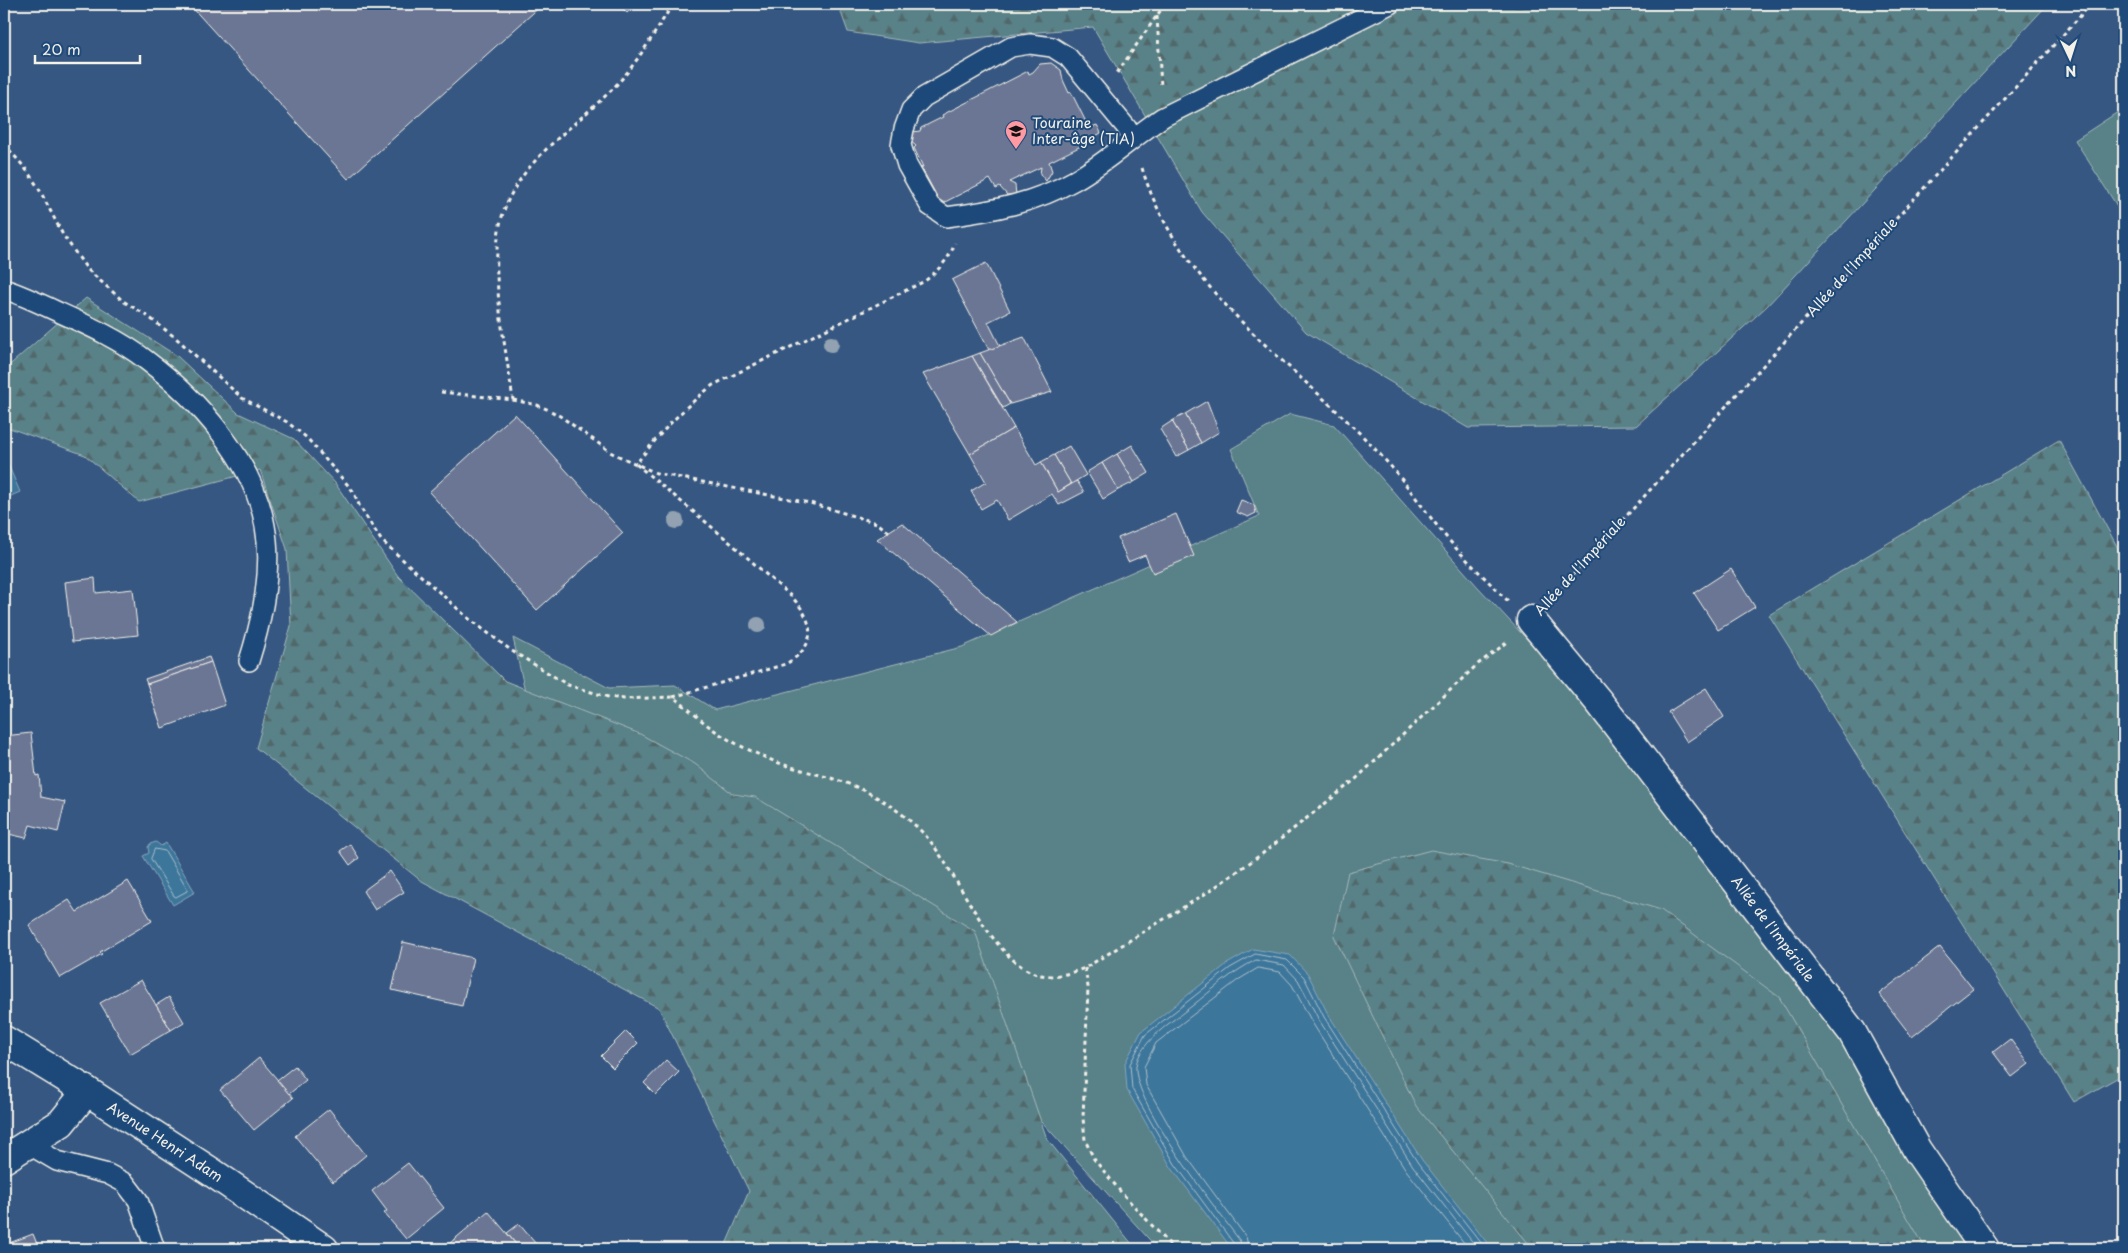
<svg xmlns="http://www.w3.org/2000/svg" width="2128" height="1253" font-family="'Playpen Sans',sans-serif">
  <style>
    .green { fill: #588188; stroke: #a6b9b8 }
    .forest { fill: url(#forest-firs); stroke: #a6b9b8 }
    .water { fill: #3e769b; stroke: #87a7ba }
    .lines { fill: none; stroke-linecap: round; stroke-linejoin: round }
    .shore { stroke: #abc0c9; stroke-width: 1 }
    .building { fill: #6b7694; stroke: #f4f1e8 }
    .lane-casing { stroke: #f4f1e8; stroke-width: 22 }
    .street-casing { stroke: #f4f1e8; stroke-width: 31 }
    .path { stroke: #f4f1e8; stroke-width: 3; stroke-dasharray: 4 4; stroke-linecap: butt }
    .lane { stroke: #1f4a7a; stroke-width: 19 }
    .street { stroke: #1f4a7a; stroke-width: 28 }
    .tree { fill: #92a2b2 }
    .labels { text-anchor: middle; stroke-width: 4; stroke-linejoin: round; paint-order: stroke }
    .poi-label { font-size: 14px; fill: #f4f1e8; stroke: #1f4a7a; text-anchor: start }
    .street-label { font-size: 14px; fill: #f4f1e8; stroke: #1f4a7a }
  </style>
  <defs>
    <pattern id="forest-firs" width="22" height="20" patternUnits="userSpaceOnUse" patternTransform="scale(1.25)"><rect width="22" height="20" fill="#588188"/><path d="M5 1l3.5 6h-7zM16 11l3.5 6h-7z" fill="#51676a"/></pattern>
  </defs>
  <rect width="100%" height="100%" fill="#365782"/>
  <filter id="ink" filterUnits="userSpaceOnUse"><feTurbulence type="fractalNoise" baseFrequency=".02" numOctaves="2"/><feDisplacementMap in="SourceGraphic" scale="10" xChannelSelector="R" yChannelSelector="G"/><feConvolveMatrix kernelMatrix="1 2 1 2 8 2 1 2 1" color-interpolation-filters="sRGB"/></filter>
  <g filter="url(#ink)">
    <g class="green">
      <path d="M 2124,108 L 2124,217 L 2075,140 Z"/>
      <path d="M 1290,414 L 1334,425 L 1478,587 L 1581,697 L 1828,1020 L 1968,1249 L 1158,1249 L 958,1030 L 530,713 L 513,638 L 609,688 L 675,685 L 715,710 L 962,647 L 1259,516 L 1231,449 Z"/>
    </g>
    <g class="forest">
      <path d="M 838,4 L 2048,4 L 1767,306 L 1636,426 L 1468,428 L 1306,332 L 1202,212 L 1093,27 L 919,43 L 848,32 Z"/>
      <path d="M 86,298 L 177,356 L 238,413 L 294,439 L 335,483 L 398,576 L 505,681 L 640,734 L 695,764 L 733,794 L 755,797 L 975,931 L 1047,1139 L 1136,1249 L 724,1249 L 749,1191 L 659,1008 L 420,880 L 256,748 L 291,626 L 287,549 L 260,470 L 139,502 L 85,455 L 4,426 L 4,370 Z"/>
      <path d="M 2059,440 L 2124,559 L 2124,1074 L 2074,1102 L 1769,615 Z"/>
      <path d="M 1431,850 L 1508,864 L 1661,910 L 1779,997 L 1926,1249 L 1533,1249 L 1416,1106 L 1334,936 L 1348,872 Z"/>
    </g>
    <g class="water">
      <path d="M 4,455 L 20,492 L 4,499 Z"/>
      <path d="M 156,842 L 161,846 L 166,843 L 195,892 L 173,905 L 143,856 L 149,853 L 148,847 L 150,844 Z"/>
      <path d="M 1253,949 L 1290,955 L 1308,974 L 1328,1014 L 1422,1160 L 1492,1249 L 1232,1249 L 1171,1167 L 1127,1090 L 1125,1063 L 1141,1032 L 1227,964 Z"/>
    </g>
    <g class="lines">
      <g class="shore">
        <path d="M 155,849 L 165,851 L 187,888 L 187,891 L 176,897 L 174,896 L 151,859 Z"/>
        <path d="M 1235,1249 L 1234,1244 L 1175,1164 L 1132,1089 L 1130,1064 L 1145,1035 L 1230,968 L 1255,954 L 1287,960 L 1304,977 L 1324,1017 L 1418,1163 L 1486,1249"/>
        <path d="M 1242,1249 L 1240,1241 C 1216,1208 1133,1104 1136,1066 C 1139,1042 1174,1020 1192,1006 C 1212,990 1233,971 1256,960 L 1284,965 L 1298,980 L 1319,1020 L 1413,1166 L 1478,1249"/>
        <path d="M 1249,1249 L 1246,1237 L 1187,1157 L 1146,1085 L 1144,1067 L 1156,1043 L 1238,980 L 1258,968 L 1280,972 L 1292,985 L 1313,1024 L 1406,1170 L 1469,1249"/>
      </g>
    </g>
    <g class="building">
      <path d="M 189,4 L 543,4 L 348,179 Z"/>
      <path d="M 618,4 L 637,4 L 627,13 Z"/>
      <path d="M 1051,63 L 1061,70 L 1063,80 L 1069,93 L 1071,92 L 1089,128 L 1097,125 L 1101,133 L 1094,137 L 1095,139 L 1049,162 L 1052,171 L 1046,181 L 1040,174 L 1041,167 L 1009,182 L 1015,185 L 1016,195 L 1007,195 L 1000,187 L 996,189 L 990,179 L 941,204 L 921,167 L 923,167 L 914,148 L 916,146 L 910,141 L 912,132 L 920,131 L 921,128 L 943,117 L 942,115 L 1028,71 L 1029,74 L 1033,72 L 1040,64 Z"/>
      <path d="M 986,263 L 1010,311 L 988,322 L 1000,346 L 989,350 L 952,280 Z"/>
      <path d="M 1024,337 L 1052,392 L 1010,404 L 980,353 Z"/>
      <path d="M 980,353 L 1010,404 L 1003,408 L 972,356 Z"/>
      <path d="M 972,356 L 1014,428 L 970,454 L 923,374 Z"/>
      <path d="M 1207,401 L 1219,432 L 1201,443 L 1185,414 Z"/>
      <path d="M 515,414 L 623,533 L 537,610 L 429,492 Z"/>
      <path d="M 1185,414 L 1201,443 L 1189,450 L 1172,421 Z"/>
      <path d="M 1172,421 L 1189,450 L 1176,457 L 1160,429 Z"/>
      <path d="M 1014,428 L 1036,465 L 1041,462 L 1058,492 L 1077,481 L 1084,492 L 1059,505 L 1052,494 L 1008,520 L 997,500 L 981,509 L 971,491 L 986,482 L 970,454 Z"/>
      <path d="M 1132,445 L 1149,473 L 1134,482 L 1117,454 Z"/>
      <path d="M 1069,446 L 1086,475 L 1071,484 L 1054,455 Z"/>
      <path d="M 1117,454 L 1134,482 L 1118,490 L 1102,463 Z"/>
      <path d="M 1054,455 L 1071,484 L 1058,492 L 1041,462 Z"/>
      <path d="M 1102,463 L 1118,490 L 1103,499 L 1087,472 Z"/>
      <path d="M 1241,500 L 1254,505 L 1256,513 L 1248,517 L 1236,512 Z"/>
      <path d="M 1176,514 L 1194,556 L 1153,573 L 1145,555 L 1128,562 L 1118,538 Z"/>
      <path d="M 902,523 L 1017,622 L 991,636 L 877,539 Z"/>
      <path d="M 1731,569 L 1755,607 L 1718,630 L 1694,593 Z"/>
      <path d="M 95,578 L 96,593 L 133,589 L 138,635 L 72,642 L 65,582 Z"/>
      <path d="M 209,657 L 211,662 L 147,684 L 145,679 Z"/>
      <path d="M 211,662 L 225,705 L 162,728 L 147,684 Z"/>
      <path d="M 1706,688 L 1724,717 L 1687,742 L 1668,712 Z"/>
      <path d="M 31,733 L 36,776 L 39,775 L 41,797 L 65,802 L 58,832 L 30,825 L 26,838 L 4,833 L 4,792 L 6,790 L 5,779 L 4,779 L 4,736 Z"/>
      <path d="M 350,844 L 359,858 L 350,865 L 340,851 Z"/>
      <path d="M 390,871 L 404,892 L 375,910 L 363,891 Z"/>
      <path d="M 128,881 L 152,921 L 100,952 L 102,954 L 60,978 L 29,925 L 69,900 L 77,912 Z"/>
      <path d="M 403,942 L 473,958 L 462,1006 L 392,990 Z"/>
      <path d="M 1940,947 L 1973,989 L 1912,1037 L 1879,994 Z"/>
      <path d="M 141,980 L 171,1030 L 130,1054 L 100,1003 Z"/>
      <path d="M 169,997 L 184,1022 L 171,1030 L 156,1005 Z"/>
      <path d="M 626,1031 L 638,1043 L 613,1068 L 601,1056 Z"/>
      <path d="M 2010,1039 L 2029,1064 L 2012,1077 L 1993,1052 Z"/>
      <path d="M 259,1058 L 293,1098 L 254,1130 L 220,1090 Z"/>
      <path d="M 666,1060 L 679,1072 L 656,1095 L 644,1083 Z"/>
      <path d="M 295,1066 L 306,1080 L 289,1094 L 277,1080 Z"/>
      <path d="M 329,1109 L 366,1155 L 333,1182 L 295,1136 Z"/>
      <path d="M 408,1163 L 444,1208 L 406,1239 L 384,1213 L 387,1211 L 372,1191 Z"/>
      <path d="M 488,1211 L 520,1249 L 456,1249 L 450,1243 Z"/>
      <path d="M 519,1224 L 536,1244 L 529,1249 L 520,1249 L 507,1233 Z"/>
      <path d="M 33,1234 L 39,1249 L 4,1249 L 4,1245 Z"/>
    </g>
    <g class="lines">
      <g class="lane-casing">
        <g id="lane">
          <path d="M 1132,137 L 1126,127 L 1068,57 L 1052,47 L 1030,44 L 1011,47 L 924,97 L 911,110 L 904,129 L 901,145 L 907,165 L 930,206 L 946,217 C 992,211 1035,203 1075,180 C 1107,162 1133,137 1163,117 L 1390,4"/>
          <path d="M 4,289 C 22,295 39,303 56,311 C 87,325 119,339 146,360 C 197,398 254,461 265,526 C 273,569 262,620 249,661"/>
          <path d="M 28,1144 L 57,1161 L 108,1174 L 125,1183 L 138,1200 L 155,1249"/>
        </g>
      </g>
      <g class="street-casing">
        <g id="street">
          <path d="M 1531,620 L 1599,702 L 1852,1032 L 1917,1150 L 1985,1249"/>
          <path d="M 4,1040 L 87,1091 L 213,1173 L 324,1249"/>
          <path d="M 4,1159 L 61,1123 L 87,1091"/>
        </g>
      </g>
      <g class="path">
        <path d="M 1157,16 L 1161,87"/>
        <path d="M 1117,73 L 1165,4"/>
        <path d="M 4,144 L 25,168 L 38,187 L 63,235 L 87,269 L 123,301 L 146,315 L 176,338 L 242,398 L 287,422 L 307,438 L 353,491 L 360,507 L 381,540 L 468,618 L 512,651 L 568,685 L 608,697 L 624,699 L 673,697 C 687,707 700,720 714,730 C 729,741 747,749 764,757 C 793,770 824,774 854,786 C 880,797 905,814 925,835 C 957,870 992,965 1041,975 C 1056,978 1071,973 1085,968 L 1208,892 L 1262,854 L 1357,778 L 1478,664 L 1509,641"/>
        <path d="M 1142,168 C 1181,296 1301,366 1386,461 C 1408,485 1426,513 1447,538 C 1466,560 1487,580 1508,601"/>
        <path d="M 441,392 L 513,400 C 506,349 491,280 499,230 C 510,163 577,128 619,82 C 640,59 656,30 673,4"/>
        <path d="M 513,400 L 537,405 L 549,410 L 560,416 L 612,453 L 656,473 L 810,503 L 877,523 L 889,532"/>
        <path d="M 1552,598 L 2091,4"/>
        <path d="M 673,697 L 786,664 C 804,653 816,639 806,617 C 799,601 783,589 770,578 C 727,538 681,502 636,464 C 661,432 681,410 713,385 L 925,281 C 938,270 949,260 955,243"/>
        <path d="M 1085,968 L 1088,987 L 1083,1118 L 1085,1140 L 1094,1159 L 1120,1191 L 1174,1249"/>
      </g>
      <use href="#lane" class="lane"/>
      <use href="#street" class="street"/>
    </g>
    <g class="tree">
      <circle cx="831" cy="344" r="8"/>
      <circle cx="676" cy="521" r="8"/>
      <circle cx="758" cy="625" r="8"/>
    </g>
  </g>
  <defs>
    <g id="university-pin" transform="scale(1.125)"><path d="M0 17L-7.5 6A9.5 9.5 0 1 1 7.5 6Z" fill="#ff9aa2" stroke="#1f4a7a"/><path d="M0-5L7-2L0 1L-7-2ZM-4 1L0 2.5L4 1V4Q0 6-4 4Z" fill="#111"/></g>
  </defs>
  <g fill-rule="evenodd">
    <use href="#university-pin" x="1016" y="131"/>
  </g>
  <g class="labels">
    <g class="poi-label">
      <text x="1032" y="128">Touraine<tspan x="1032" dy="16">Inter-âge (TIA)</tspan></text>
    </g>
    <g class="street-label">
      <text transform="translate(1852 267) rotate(-48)" y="5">Allée de l'Impériale</text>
      <text transform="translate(1580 566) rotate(-48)" y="5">Allée de l'Impériale</text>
      <text transform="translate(1773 929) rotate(53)" y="5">Allée de l'Impériale</text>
      <text transform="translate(165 1142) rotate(33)" y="5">Avenue Henri Adam</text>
    </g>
  </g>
  <rect width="2128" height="1253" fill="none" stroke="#1f4a7a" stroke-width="20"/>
  <rect x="10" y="10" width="2108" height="1233" fill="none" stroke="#f4f1e8" stroke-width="2" filter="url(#ink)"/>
  <g transform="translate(2070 58) rotate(176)" stroke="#1f4a7a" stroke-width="4" paint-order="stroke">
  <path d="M0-4L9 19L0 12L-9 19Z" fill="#f4f1e8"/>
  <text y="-8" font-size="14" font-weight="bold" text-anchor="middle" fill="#f4f1e8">N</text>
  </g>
  <path d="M35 55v8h105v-8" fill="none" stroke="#f4f1e8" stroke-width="2.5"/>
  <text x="42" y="55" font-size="15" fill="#f4f1e8" stroke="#1f4a7a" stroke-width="4" paint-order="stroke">20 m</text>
</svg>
